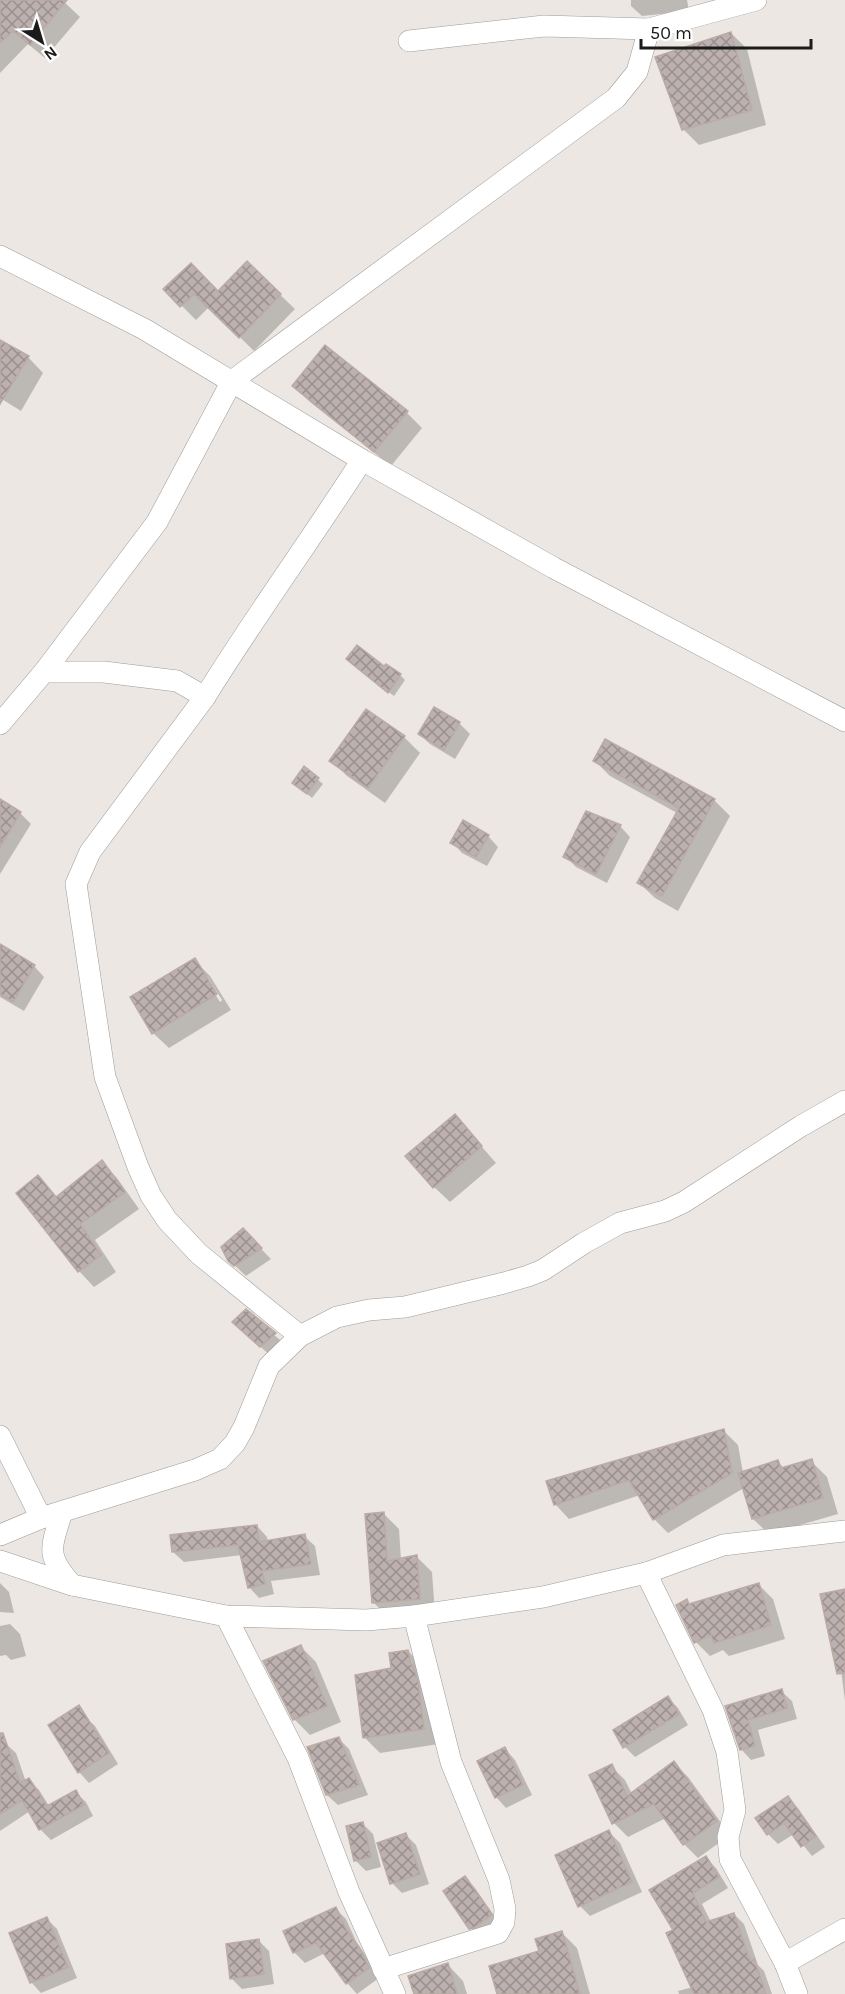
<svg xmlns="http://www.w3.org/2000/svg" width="845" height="1994" font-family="Karla,sans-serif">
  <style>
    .shadow { fill: #0003; fill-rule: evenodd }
    .building { fill: url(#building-cross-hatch); stroke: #bcaba5; stroke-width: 1.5 }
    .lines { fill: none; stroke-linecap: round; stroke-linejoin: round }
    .minor-casing { stroke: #9c9c9c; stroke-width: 22 }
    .minor { stroke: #fff; stroke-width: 21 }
  </style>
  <defs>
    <pattern id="building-cross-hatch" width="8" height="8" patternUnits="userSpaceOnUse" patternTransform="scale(1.5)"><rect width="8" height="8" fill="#bcb1af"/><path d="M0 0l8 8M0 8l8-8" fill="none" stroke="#988f8e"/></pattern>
  </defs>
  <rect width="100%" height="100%" fill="#ece7e2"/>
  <g class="shadow">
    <path d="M 0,0 L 62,0 L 80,17 L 45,58 L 28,44 L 0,73 Z"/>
    <path d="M 631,0 L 687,0 L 689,11 L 642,16 L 631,6 Z"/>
    <path d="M 731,33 L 747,49 L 766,125 L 699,145 L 683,129 Z"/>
    <path d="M 247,263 L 295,309 L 254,351 L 209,307 L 196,320 L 165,289 L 218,293 Z"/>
    <path d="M 0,341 L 28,357 L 43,373 L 21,411 L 0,398 Z"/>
    <path d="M 294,386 L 406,412 L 422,428 L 391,466 L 310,402 Z"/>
    <path d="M 352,664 L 384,668 L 400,675 L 405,680 L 394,696 Z"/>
    <path d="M 434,709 L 459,723 L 470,734 L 455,759 L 430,744 L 419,734 Z"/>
    <path d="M 404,737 L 420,753 L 385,803 L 347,776 L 331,760 Z"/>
    <path d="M 595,761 L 714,800 L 730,816 L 678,911 L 655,898 L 639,883 L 677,813 L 610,776 Z"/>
    <path d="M 305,769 L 323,784 L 312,798 L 299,787 Z"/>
    <path d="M 0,804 L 20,813 L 31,824 L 0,874 Z"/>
    <path d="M 620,826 L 630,837 L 607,883 L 576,867 L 565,856 Z"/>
    <path d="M 488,836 L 498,847 L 487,866 L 462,853 L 452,842 Z"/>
    <path d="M 0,946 L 34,966 L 44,977 L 24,1011 L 0,997 Z"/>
    <path d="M 194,960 L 210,976 L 231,1010 L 169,1048 L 153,1033 ZM 204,976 L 207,976 L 222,1000 L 220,1002 Z"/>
    <path d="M 455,1116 L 496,1163 L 450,1202 L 434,1187 Z"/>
    <path d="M 102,1162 L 117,1178 L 139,1209 L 95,1240 L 116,1272 L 94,1287 L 79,1271 L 38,1177 L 57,1198 Z"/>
    <path d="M 243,1230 L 271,1259 L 246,1276 L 229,1260 Z"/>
    <path d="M 246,1311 L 286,1345 L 272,1357 L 244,1332 Z"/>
    <path d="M 724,1431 L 738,1445 L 743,1473 L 778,1462 L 785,1469 L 811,1461 L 827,1477 L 838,1514 L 769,1534 L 753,1519 L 744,1488 L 668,1533 L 654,1519 L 640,1495 L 569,1519 L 555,1504 Z"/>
    <path d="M 383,1513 L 399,1529 L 401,1560 L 417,1557 L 432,1572 L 435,1614 L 389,1618 L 373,1602 Z"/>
    <path d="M 257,1526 L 267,1537 L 268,1542 L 304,1536 L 315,1546 L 320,1575 L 271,1581 L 274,1594 L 259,1598 L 249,1587 L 242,1555 L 184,1562 L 173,1552 Z"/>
    <path d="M 0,1583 L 9,1592 L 14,1613 L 0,1612 Z"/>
    <path d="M 759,1585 L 773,1599 L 785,1639 L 729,1656 L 723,1650 L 710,1656 L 696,1642 L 686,1601 L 691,1606 Z"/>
    <path d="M 845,1591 L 845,1701 L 841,1670 Z"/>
    <path d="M 10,1624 L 20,1634 L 26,1656 L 11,1660 L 6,1655 L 0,1656 L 0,1626 Z"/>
    <path d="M 301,1647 L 316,1662 L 341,1722 L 310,1735 L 294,1719 Z"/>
    <path d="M 408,1651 L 423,1667 L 439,1744 L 380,1753 L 365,1738 L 393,1670 Z"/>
    <path d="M 781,1691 L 792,1701 L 797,1719 L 758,1730 L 765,1756 L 751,1760 L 741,1749 L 727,1707 Z"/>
    <path d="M 668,1698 L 678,1708 L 688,1725 L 635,1757 L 625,1747 Z"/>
    <path d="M 84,1716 L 95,1726 L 118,1764 L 89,1783 L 79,1772 Z"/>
    <path d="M 339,1739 L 349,1749 L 368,1795 L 338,1805 L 327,1795 Z"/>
    <path d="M 5,1743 L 16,1753 L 26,1782 L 29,1780 L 39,1790 L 49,1806 L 75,1792 L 86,1802 L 93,1816 L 51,1840 L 40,1829 L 30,1811 L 0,1831 L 0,1745 Z"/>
    <path d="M 505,1749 L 515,1760 L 532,1795 L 506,1808 L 496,1797 Z"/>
    <path d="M 674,1763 L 688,1777 L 730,1835 L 698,1858 L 684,1844 L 666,1818 L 628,1837 L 614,1823 L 611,1766 L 625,1780 L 632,1794 Z"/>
    <path d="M 788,1798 L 798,1808 L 825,1847 L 812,1856 L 794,1834 L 778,1844 L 768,1834 Z"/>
    <path d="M 363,1824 L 373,1834 L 381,1867 L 366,1871 L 355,1860 Z"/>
    <path d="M 609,1832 L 620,1843 L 642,1892 L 590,1916 L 580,1906 Z"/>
    <path d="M 406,1835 L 416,1845 L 429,1884 L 402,1893 L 392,1883 Z"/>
    <path d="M 706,1858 L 716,1868 L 728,1888 L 702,1904 L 711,1922 L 734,1914 L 744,1924 L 758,1965 L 764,1971 L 772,1994 L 679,1994 L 678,1991 L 693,1987 L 675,1930 Z"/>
    <path d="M 465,1878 L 475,1888 L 501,1926 L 481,1938 L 470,1928 Z"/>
    <path d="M 336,1909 L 346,1919 L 356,1941 L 371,1963 L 379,1978 L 357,1994 L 347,1983 L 325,1953 L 305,1963 L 294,1952 Z"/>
    <path d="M 47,1919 L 57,1929 L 77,1978 L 41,1993 L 31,1982 Z"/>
    <path d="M 561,1932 L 577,1948 L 590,1994 L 498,1994 Z"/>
    <path d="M 259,1941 L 269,1951 L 274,1984 L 242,1989 L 232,1979 Z"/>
    <path d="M 448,1965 L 463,1981 L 467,1994 L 415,1994 Z"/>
  </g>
  <g class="building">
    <path d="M 0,0 L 67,0 L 30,45 L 13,31 L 0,43 Z"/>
    <path d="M 731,32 L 752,110 L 682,130 L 655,57 Z"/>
    <path d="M 247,261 L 281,294 L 239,338 L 194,294 L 180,307 L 163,289 L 191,263 L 218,291 Z"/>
    <path d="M 0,340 L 29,356 L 0,404 Z"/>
    <path d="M 325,345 L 408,411 L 374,452 L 292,386 Z"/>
    <path d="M 357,645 L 384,666 L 386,664 L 401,674 L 388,693 L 346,659 Z"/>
    <path d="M 434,707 L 460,722 L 444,750 L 418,734 Z"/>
    <path d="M 366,709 L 405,736 L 368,788 L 329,761 Z"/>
    <path d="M 605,739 L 715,799 L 662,896 L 637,883 L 679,808 L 593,761 Z"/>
    <path d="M 304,766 L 319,778 L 307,794 L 292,783 Z"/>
    <path d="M 0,799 L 21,812 L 0,847 Z"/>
    <path d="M 586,811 L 621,825 L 596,874 L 563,857 Z"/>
    <path d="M 463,820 L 489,835 L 476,857 L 450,843 Z"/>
    <path d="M 0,944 L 35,965 L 13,1002 L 0,994 Z"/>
    <path d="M 195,958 L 217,994 L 152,1034 L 130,997 Z"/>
    <path d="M 455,1114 L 482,1146 L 433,1188 L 405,1156 Z"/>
    <path d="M 102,1160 L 125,1192 L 80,1224 L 101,1255 L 78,1272 L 16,1193 L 38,1175 L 56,1197 Z"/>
    <path d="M 243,1228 L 262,1248 L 234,1266 L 228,1261 L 221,1247 Z"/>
    <path d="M 246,1309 L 276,1333 L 260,1347 L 232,1322 Z"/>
    <path d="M 724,1429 L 732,1473 L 653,1520 L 629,1480 L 554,1505 L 546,1481 Z"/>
    <path d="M 812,1459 L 823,1498 L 752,1519 L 738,1473 L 778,1460 L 781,1468 Z"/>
    <path d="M 384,1512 L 387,1561 L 417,1555 L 420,1599 L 372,1603 L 365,1514 Z"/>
    <path d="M 257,1525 L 259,1542 L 305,1534 L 311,1564 L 262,1571 L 265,1584 L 248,1588 L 238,1545 L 172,1552 L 170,1535 Z"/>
    <path d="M 759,1583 L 771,1625 L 714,1643 L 711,1635 L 694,1643 L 676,1605 L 687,1599 L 689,1604 Z"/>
    <path d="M 845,1589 L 845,1673 L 837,1674 L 820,1594 Z"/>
    <path d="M 301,1645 L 327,1706 L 293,1720 L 263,1661 Z"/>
    <path d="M 408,1650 L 411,1665 L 413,1665 L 418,1683 L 424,1729 L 363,1738 L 355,1675 L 391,1668 L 389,1653 Z"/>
    <path d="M 782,1689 L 787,1708 L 748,1720 L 755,1746 L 740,1750 L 725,1706 Z"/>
    <path d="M 668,1696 L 679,1714 L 623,1748 L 613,1730 Z"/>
    <path d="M 79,1705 L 109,1753 L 78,1773 L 48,1725 Z"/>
    <path d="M 0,1733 L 3,1733 L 20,1783 L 29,1778 L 47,1806 L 76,1790 L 84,1805 L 39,1830 L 22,1800 L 0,1814 Z"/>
    <path d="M 339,1737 L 359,1785 L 326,1795 L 307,1747 Z"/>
    <path d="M 505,1747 L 523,1785 L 495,1798 L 477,1761 Z"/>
    <path d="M 674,1761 L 717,1821 L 683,1845 L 654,1804 L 612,1824 L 589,1775 L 612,1764 L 627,1796 Z"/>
    <path d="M 788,1796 L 816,1836 L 801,1847 L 784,1823 L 767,1835 L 755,1818 Z"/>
    <path d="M 363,1822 L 371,1857 L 354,1861 L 346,1826 Z"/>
    <path d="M 609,1830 L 632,1882 L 578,1907 L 555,1855 Z"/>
    <path d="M 406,1833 L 420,1874 L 390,1884 L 377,1843 Z"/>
    <path d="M 706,1856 L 719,1877 L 693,1893 L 706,1922 L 734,1913 L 750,1961 L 754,1959 L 766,1994 L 694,1994 L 666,1933 L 673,1930 L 649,1890 Z"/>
    <path d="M 465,1876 L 492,1914 L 475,1927 L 469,1929 L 443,1891 Z"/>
    <path d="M 336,1907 L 346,1929 L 361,1951 L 369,1968 L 346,1984 L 316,1943 L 293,1953 L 283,1931 Z"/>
    <path d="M 47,1917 L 68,1967 L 30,1983 L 9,1933 Z"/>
    <path d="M 562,1931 L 580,1994 L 497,1994 L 489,1966 L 539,1951 L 535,1939 Z"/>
    <path d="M 259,1939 L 264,1974 L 230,1979 L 226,1944 Z"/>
    <path d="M 448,1963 L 457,1994 L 414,1994 L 408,1976 Z"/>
  </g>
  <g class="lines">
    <g class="minor-casing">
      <g id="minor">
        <path d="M 409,41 L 544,26 L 649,29 L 756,0"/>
        <path d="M 0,256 L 144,329 L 362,460 L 554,568 L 845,721"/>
        <path d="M 44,672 L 157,522 L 232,381 L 616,98 L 637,72 L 649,29"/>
        <path d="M 205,697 L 90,852 L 76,884 L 105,1077 L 138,1167 L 151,1196 L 167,1220 L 199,1254 L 300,1336"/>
        <path d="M 0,724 L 44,672 L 104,672 L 177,681 L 205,697 C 255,616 311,540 362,460"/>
        <path d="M 0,1436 L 41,1518"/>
        <path d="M 62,1512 C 51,1548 45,1555 72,1585"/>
        <path d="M 0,1535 L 41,1518 L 195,1470 L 220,1459 L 235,1443 L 244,1427 L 269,1366 L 300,1336 L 337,1317 L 369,1310 L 405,1307 L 504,1283 L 528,1276 L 543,1270 L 584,1243 L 620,1223 L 665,1211 L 684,1202 L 801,1126 L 845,1101"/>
        <path d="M 0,1561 L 72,1585 L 226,1616 L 366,1620 L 414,1616 L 543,1597 L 646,1573 L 723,1545 L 845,1531"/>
        <path d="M 646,1573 L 713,1710 L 727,1752 L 735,1810 L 728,1837 L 730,1859 L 785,1963 L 797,1994"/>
        <path d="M 226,1616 L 298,1758 L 349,1892 L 395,1994"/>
        <path d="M 785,1963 L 845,1929"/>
        <path d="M 383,1969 L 498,1933 L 504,1922 L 505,1909 L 499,1880 L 451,1762 L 414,1616"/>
      </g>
    </g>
    <use href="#minor" class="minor"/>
  </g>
  <g transform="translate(42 42) rotate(143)" stroke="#ffffff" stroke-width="4.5" paint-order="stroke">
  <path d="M0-4.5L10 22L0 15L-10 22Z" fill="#1b1b1b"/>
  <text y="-9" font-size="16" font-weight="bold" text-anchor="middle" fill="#1b1b1b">N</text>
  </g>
  <path d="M641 39v9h170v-9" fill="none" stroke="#1b1b1b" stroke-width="3"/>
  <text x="650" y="39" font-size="18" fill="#1b1b1b" stroke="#ffffff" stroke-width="4.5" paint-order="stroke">50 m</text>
</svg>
